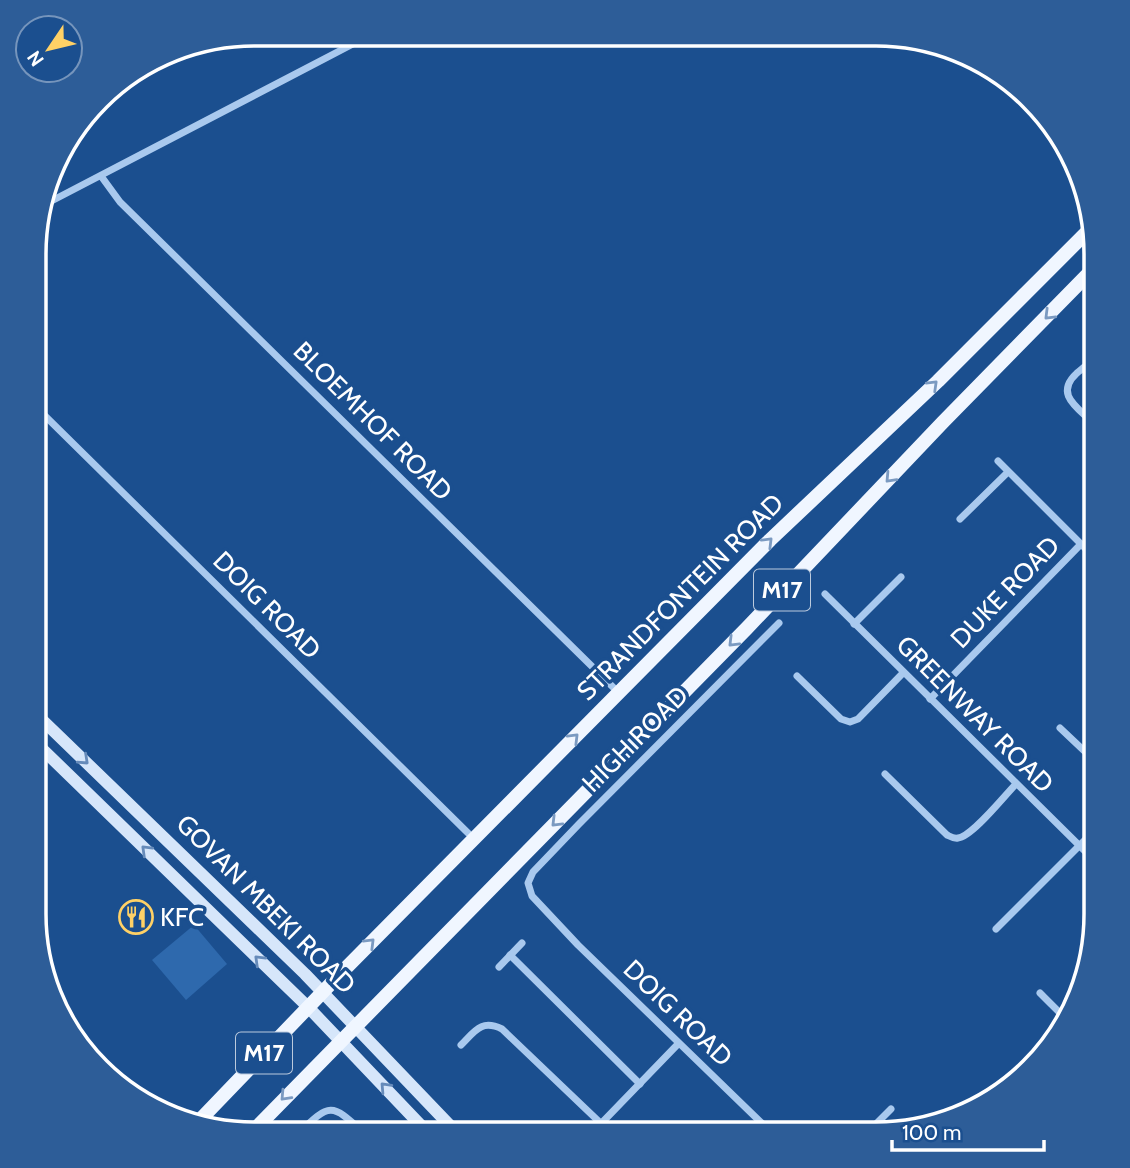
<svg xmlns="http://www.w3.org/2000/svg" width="1130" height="1168" font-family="Cabin,sans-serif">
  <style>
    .green { fill: #2e69ad }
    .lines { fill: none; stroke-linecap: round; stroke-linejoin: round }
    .minor { stroke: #a9c9ee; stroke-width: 7 }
    .secondary { stroke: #d6e6fa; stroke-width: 12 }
    .primary { stroke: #f0f6ff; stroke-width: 14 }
    .oneway { stroke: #7b9ac1 }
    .oneway2 { stroke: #668bba }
    .labels { text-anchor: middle; stroke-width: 7; stroke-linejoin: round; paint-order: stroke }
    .shield { fill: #1b4f8f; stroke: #bbcadd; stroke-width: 2 }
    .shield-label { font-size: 24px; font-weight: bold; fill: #fff }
    .street-label { font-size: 26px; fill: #fff; stroke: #1b4f8f }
    .poi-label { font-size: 26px; fill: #fff; stroke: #1b4f8f; text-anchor: start }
    .rim { fill: none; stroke: #fff; stroke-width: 3.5 }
  </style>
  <rect width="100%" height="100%" fill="#1b4f8f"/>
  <path class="green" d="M 194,925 L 227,964 L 186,1000 L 152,960 Z"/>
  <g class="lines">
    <g class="minor">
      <path d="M 101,176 L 120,202 L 619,693"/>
      <path d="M 38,208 L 372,34"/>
      <path d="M 1096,362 C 1088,363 1084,367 1077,373 C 1053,395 1079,408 1096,426"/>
      <path d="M 36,407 L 468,833"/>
      <path d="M 998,461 L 1096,559"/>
      <path d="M 960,519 L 1008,472"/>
      <path d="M 825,594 L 1096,862"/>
      <path d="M 854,624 L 901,577"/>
      <path d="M 797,676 L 841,719 L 850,722 L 858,719 L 903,673"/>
      <path d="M 930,699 L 1081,544"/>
      <path d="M 1060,728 L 1096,762"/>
      <path d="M 885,774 L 947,835 C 951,837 954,839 958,838 C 972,837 1005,795 1016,784"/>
      <path d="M 996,929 L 1096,829"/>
      <path d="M 510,955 L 640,1084"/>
      <path d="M 499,967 L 522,943"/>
      <path d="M 1040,993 L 1068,1021"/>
      <path d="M 461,1045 C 475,1031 481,1019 502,1029 L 612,1134"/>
      <path d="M 298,1134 C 331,1101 332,1104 365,1134"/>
      <path d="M 591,1134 L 678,1044"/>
      <path d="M 773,1134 L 578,945 L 532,896 L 528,883 L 533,872 L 579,824 L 779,623"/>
      <path d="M 866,1134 L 891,1109"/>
    </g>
    <g class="secondary">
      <path d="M 35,713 L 305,974 L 458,1134"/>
      <path d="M 35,742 L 308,1007 L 429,1134"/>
    </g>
    <g class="primary">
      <path d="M 198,1122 L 341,973 L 770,540 L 938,381 L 1092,227"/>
      <path d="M 250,1134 L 747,628 L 943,422 L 1096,266"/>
    </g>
  </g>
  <defs><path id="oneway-chevron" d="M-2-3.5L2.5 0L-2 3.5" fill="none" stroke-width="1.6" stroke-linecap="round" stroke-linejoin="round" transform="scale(1.75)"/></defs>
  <g class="oneway">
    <use href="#oneway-chevron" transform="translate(1049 315) rotate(135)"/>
    <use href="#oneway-chevron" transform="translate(933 385) rotate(-44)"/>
    <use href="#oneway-chevron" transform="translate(890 478) rotate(133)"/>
    <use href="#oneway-chevron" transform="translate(768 542) rotate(-45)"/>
    <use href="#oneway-chevron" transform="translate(733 642) rotate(135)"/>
    <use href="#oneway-chevron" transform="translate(574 738) rotate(-45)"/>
    <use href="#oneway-chevron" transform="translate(556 822) rotate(135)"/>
    <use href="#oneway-chevron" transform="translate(370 943) rotate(-45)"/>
    <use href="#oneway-chevron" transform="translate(285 1096) rotate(133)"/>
  </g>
  <g class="oneway2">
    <use href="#oneway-chevron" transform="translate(84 760) rotate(43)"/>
    <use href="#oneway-chevron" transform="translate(146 850) rotate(-136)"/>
    <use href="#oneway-chevron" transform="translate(259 960) rotate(-136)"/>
    <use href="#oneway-chevron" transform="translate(385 1087) rotate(-133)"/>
  </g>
  <defs>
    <g id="restaurant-ring" transform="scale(1.75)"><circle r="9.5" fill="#1b4f8f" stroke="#ffd166" stroke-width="1.5"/><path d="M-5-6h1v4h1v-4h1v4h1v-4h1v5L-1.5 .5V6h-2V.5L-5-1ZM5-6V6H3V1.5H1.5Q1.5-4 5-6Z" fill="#ffd166"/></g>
  </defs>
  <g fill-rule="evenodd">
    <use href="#restaurant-ring" x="136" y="917"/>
  </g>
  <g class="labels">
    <g class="shield">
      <rect x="754" y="569.5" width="56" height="41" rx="5"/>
      <rect x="236" y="1032.5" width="56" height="41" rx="5"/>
    </g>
    <g class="shield-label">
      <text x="782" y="598">M17</text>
      <text x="264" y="1061">M17</text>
    </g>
    <g class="street-label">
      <text transform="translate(373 421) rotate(45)" y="9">BLOEMHOF ROAD</text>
      <text transform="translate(1005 592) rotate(-46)" y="9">DUKE ROAD</text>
      <text transform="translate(680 597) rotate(-45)" y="9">STRANDFONTEIN ROAD</text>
      <text transform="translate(267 605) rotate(45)" y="9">DOIG ROAD</text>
      <text transform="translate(975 714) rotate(45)" y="9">GREENWAY ROAD</text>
      <text transform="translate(635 739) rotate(-45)" y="9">HIGH ROAD</text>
      <text transform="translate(266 904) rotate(45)" y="9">GOVAN MBEKI ROAD</text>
      <text transform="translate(678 1013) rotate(44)" y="9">DOIG ROAD</text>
    </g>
    <g class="poi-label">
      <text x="160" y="926">KFC</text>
    </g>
  </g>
  <path d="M0 0H1130V1168H0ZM254 46H876A208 208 0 0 1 1084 254V914A208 208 0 0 1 876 1122H254A208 208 0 0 1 46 914V254A208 208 0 0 1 254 46Z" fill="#2d5d98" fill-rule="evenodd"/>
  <path class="rim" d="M254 46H876A208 208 0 0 1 1084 254V914A208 208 0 0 1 876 1122H254A208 208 0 0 1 46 914V254A208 208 0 0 1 254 46Z"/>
  <g transform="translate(49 49) rotate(235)"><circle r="33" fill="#1b4f8f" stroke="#7695bc" stroke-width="2"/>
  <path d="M0-5L12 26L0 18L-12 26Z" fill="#ffd166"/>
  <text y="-10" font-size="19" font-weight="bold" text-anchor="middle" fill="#ffffff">N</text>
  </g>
  <path d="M892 1140v10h152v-10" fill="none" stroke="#ffffff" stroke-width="3.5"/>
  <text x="902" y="1140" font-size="21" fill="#ffffff" stroke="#1b4f8f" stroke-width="5" paint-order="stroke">100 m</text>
</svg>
